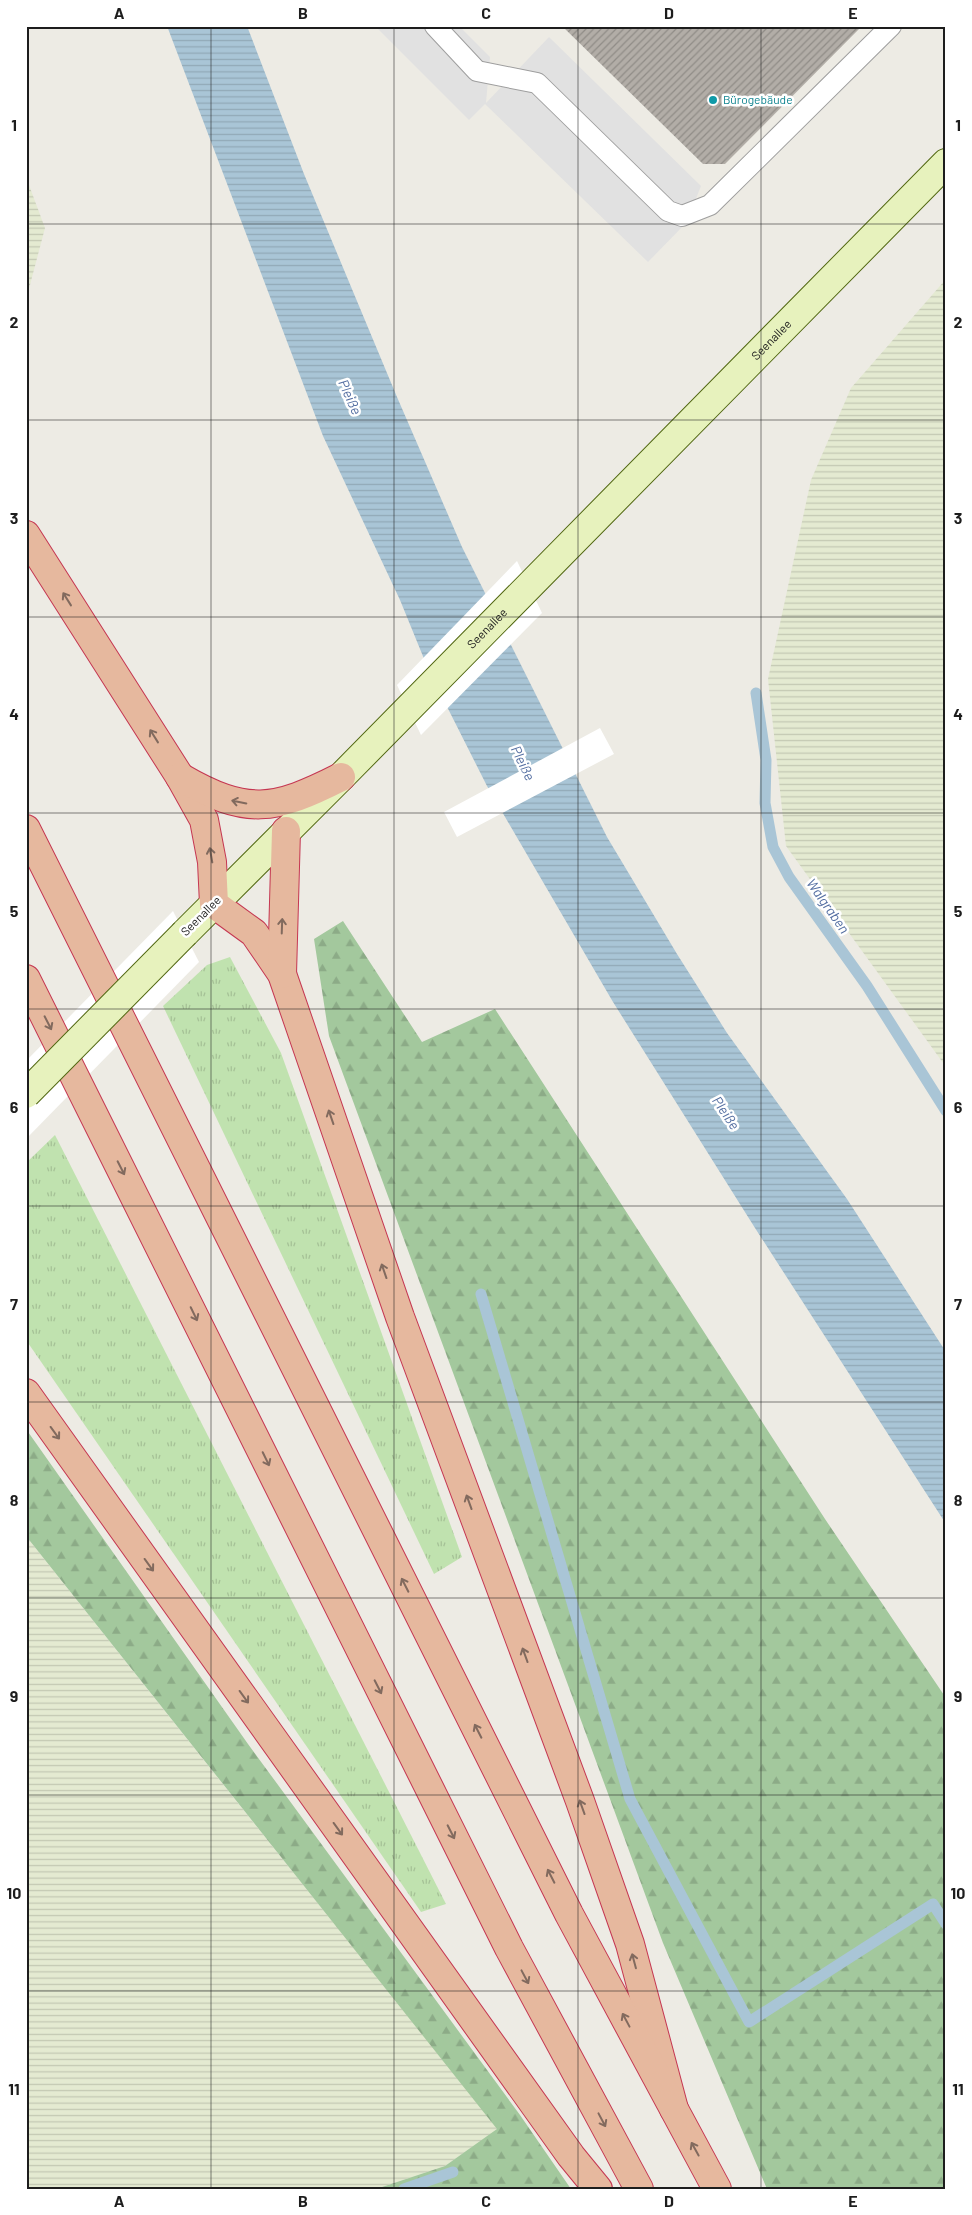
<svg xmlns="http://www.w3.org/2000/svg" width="972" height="2215" font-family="Barlow,sans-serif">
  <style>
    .farmland { fill: url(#farmland-rules) }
    .grass { fill: url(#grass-tufts) }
    .forest { fill: url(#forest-firs) }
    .parking { fill: #e1e1e1 }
    .water { fill: url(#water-rules) }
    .pier { fill: #fff }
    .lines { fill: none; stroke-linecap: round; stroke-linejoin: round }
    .stream { stroke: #a9c5d6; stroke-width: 11 }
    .building { fill: url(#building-hatch) }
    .service-casing { stroke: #9e9e9e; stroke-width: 22 }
    .secondary-casing { stroke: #516711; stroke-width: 30 }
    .trunk-casing { stroke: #c53752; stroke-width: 30 }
    .service { stroke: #fff; stroke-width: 20 }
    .secondary { stroke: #e7f2bd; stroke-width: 28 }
    .trunk { stroke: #e6b89e; stroke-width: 28 }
    .secondary-bridge-casing { stroke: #516711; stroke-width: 30; stroke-linecap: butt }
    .secondary-bridge { stroke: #e7f2bd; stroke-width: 28 }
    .oneway { stroke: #826a5e }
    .grid { fill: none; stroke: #1d1d1d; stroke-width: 1; stroke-opacity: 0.55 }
    .culture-dot { fill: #0f9aa8; stroke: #fff; stroke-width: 2 }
    .labels { text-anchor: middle; stroke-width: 5; stroke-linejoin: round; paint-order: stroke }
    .culture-label { font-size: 12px; fill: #0d838f; stroke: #fff; text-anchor: start }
    .street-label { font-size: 12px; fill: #1d1d1d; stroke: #fff }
    .water-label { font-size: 14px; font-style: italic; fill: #556fa2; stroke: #fff }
    .neatline { fill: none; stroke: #1d1d1d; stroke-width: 2 }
    .grid-label { font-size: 16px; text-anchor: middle; font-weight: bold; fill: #1d1d1d }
  </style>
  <defs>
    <pattern id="farmland-rules" width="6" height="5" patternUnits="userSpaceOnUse" patternTransform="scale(1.25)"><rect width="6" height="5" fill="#e4ead1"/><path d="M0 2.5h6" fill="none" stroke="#c3c8b3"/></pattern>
    <pattern id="grass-tufts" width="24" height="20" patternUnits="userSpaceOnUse" patternTransform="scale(1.25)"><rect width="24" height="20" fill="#c0e2af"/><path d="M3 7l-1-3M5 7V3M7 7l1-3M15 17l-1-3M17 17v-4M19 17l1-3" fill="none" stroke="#a5c196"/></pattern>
    <pattern id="forest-firs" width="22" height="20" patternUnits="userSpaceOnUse" patternTransform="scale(1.25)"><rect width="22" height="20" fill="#a3c89d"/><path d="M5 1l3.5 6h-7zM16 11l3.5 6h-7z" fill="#8cab87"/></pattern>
    <pattern id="water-rules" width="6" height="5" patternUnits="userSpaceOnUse" patternTransform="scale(1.25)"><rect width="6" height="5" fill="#a9c5d6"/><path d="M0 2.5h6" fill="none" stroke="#91a9b7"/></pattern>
    <pattern id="building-hatch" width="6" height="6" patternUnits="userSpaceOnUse" patternTransform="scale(1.25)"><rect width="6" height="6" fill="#b2ada7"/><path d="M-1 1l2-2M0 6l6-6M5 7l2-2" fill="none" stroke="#908c87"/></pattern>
  </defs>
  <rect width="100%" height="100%" fill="#edebe4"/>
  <g class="farmland">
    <path d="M 26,177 L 45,228 L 26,300 Z"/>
    <path d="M 946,279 L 946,1067 L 786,846 L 768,679 L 811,480 L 851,388 Z"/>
    <path d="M 26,1536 L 214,1773 L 498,2129 L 445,2166 L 376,2189 L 26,2189 Z"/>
  </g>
  <g class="grass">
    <path d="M 230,957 L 281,1053 L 462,1557 L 434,1574 L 163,1006 L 207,965 Z"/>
    <path d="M 55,1135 L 446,1904 L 421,1912 L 26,1340 L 26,1163 Z"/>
  </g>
  <g class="forest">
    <path d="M 343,921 L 422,1042 L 495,1009 L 825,1519 L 946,1698 L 946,2189 L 767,2189 L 663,1943 L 329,1036 L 314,939 Z"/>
    <path d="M 26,1429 L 248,1744 L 520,2115 L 571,2189 L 376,2189 L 445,2166 L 497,2129 L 26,1536 Z"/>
  </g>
  <path class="parking" d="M 375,26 L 459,26 L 490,57 L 486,103 L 549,37 L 701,186 L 686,223 L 648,262 L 485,104 L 469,120 Z"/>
  <path class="water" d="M 167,26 L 247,26 L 304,174 L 397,397 L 462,547 L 607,837 L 677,954 L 727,1033 L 847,1199 L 946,1352 L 946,1524 L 755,1228 L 613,1002 L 487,786 L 429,671 L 400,600 L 323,436 Z"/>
  <g class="pier">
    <path d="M 517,561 L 542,613 L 421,735 L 397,685 Z"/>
    <path d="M 600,728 L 614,754 L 457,837 L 444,812 Z"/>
    <path d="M 173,911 L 199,962 L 26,1139 L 26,1061 Z"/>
  </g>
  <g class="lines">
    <g class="stream">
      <path d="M 756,693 L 766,760 L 765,803 L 773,847 L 789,877 L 867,986 L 946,1111"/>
      <path d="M 481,1294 L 630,1799 L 749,2022 L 933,1904 L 946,1924"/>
      <path d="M 404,2189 L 453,2172"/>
    </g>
  </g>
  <path class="building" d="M 562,26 L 862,26 L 725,164 L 703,164 Z"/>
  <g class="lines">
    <g class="service-casing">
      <path id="service" d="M 435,26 L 477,71 L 537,83 L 668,211 L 682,216 L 710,205 L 891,26"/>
    </g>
    <g class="secondary-casing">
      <g id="secondary">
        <path id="s1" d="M 185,933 L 341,777 L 946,163"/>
      </g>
    </g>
    <g class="trunk-casing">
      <g id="trunk">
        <path d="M 26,535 L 180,777 L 204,820 L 212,862 L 214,904 L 254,933 L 282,974 L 400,1317 L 580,1801 L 630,1944 L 674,2109"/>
        <path d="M 180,777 C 247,816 274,811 341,777"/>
        <path d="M 26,829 L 569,1914 L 717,2189"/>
        <path d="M 282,974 L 286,831"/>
        <path d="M 26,979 L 509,1948 L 639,2189"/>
        <path d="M 26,1393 L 571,2156 L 598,2189"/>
      </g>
    </g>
    <use href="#service" class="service"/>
    <use href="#secondary" class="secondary"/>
    <use href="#trunk" class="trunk"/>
    <g class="secondary-bridge-casing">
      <path id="secondary-bridge" d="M 26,1094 L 185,933"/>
    </g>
    <use href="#secondary-bridge" class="secondary-bridge"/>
  </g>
  <defs><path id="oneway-shaft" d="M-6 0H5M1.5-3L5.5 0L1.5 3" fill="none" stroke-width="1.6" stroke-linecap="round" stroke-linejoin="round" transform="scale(1.25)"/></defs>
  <g class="oneway">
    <use href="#oneway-shaft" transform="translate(67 599) rotate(-122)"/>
    <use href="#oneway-shaft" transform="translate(154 736) rotate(-122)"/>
    <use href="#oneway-shaft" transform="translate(239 802) rotate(-169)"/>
    <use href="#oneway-shaft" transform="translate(211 855) rotate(-100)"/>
    <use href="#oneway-shaft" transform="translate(282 926) rotate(-88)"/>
    <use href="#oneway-shaft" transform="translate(48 1023) rotate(63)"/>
    <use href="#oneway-shaft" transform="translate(331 1117) rotate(-109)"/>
    <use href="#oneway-shaft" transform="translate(121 1168) rotate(63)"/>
    <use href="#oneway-shaft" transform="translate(384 1271) rotate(-109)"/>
    <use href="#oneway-shaft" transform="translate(194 1314) rotate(64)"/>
    <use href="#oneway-shaft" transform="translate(55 1433) rotate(54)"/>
    <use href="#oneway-shaft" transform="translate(266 1459) rotate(64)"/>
    <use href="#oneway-shaft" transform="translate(469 1502) rotate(-110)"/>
    <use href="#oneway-shaft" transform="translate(149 1565) rotate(54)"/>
    <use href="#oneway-shaft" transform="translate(405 1585) rotate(-117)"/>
    <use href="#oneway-shaft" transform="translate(525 1655) rotate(-110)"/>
    <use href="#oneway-shaft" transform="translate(378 1687) rotate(63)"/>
    <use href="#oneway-shaft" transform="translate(244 1697) rotate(54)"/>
    <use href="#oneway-shaft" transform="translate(478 1731) rotate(-117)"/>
    <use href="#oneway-shaft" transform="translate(582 1807) rotate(-110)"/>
    <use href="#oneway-shaft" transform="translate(338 1829) rotate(54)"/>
    <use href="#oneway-shaft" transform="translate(451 1832) rotate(63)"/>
    <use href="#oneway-shaft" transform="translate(551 1876) rotate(-117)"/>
    <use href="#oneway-shaft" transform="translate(634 1961) rotate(-105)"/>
    <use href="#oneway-shaft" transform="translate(525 1977) rotate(62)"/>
    <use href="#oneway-shaft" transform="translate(626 2020) rotate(-118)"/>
    <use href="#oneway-shaft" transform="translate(602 2120) rotate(62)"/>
    <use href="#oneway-shaft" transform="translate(695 2149) rotate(-119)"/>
  </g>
  <path class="grid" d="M 211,26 L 211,2189M 394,26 L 394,2189M 578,26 L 578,2189M 761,26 L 761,2189M 26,224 L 946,224M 26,420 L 946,420M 26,617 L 946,617M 26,813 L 946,813M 26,1009 L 946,1009M 26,1206 L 946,1206M 26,1402 L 946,1402M 26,1598 L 946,1598M 26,1795 L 946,1795M 26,1991 L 946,1991"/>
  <circle class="culture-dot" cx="713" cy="100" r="5"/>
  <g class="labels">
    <g class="culture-label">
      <text x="723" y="104">Bürogebäude</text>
    </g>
    <g class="street-label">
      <text dy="4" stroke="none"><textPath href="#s1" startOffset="834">Seenallee</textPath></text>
      <text dy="4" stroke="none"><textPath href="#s1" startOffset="429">Seenallee</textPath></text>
      <text transform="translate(201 916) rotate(-45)" y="4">Seenallee</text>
    </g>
    <g class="water-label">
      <text transform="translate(350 397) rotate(66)" y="5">Pleiße</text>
      <text transform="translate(523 763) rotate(64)" y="5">Pleiße</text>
      <text transform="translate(828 906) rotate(55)" y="5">Walgraben</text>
      <text transform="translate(726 1113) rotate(56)" y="5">Pleiße</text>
    </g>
  </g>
  <rect width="972" height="2215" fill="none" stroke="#ffffff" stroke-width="55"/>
  <rect x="28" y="28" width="916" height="2160" class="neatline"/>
  <g class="grid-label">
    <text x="119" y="19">A</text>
    <text x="303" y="19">B</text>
    <text x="486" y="19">C</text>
    <text x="669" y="19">D</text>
    <text x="853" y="19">E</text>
    <text x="14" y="131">1</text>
    <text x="958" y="131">1</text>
    <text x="14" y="328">2</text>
    <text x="958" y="328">2</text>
    <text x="14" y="524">3</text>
    <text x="958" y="524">3</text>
    <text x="14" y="720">4</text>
    <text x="958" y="720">4</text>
    <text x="14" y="917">5</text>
    <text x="958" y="917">5</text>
    <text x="14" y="1113">6</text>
    <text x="958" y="1113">6</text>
    <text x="14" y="1310">7</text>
    <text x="958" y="1310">7</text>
    <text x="14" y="1506">8</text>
    <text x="958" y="1506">8</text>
    <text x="14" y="1702">9</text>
    <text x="958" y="1702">9</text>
    <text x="14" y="1899">10</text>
    <text x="958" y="1899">10</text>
    <text x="14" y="2095">11</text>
    <text x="958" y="2095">11</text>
    <text x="119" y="2207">A</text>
    <text x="303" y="2207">B</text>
    <text x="486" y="2207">C</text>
    <text x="669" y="2207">D</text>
    <text x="853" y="2207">E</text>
  </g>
</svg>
